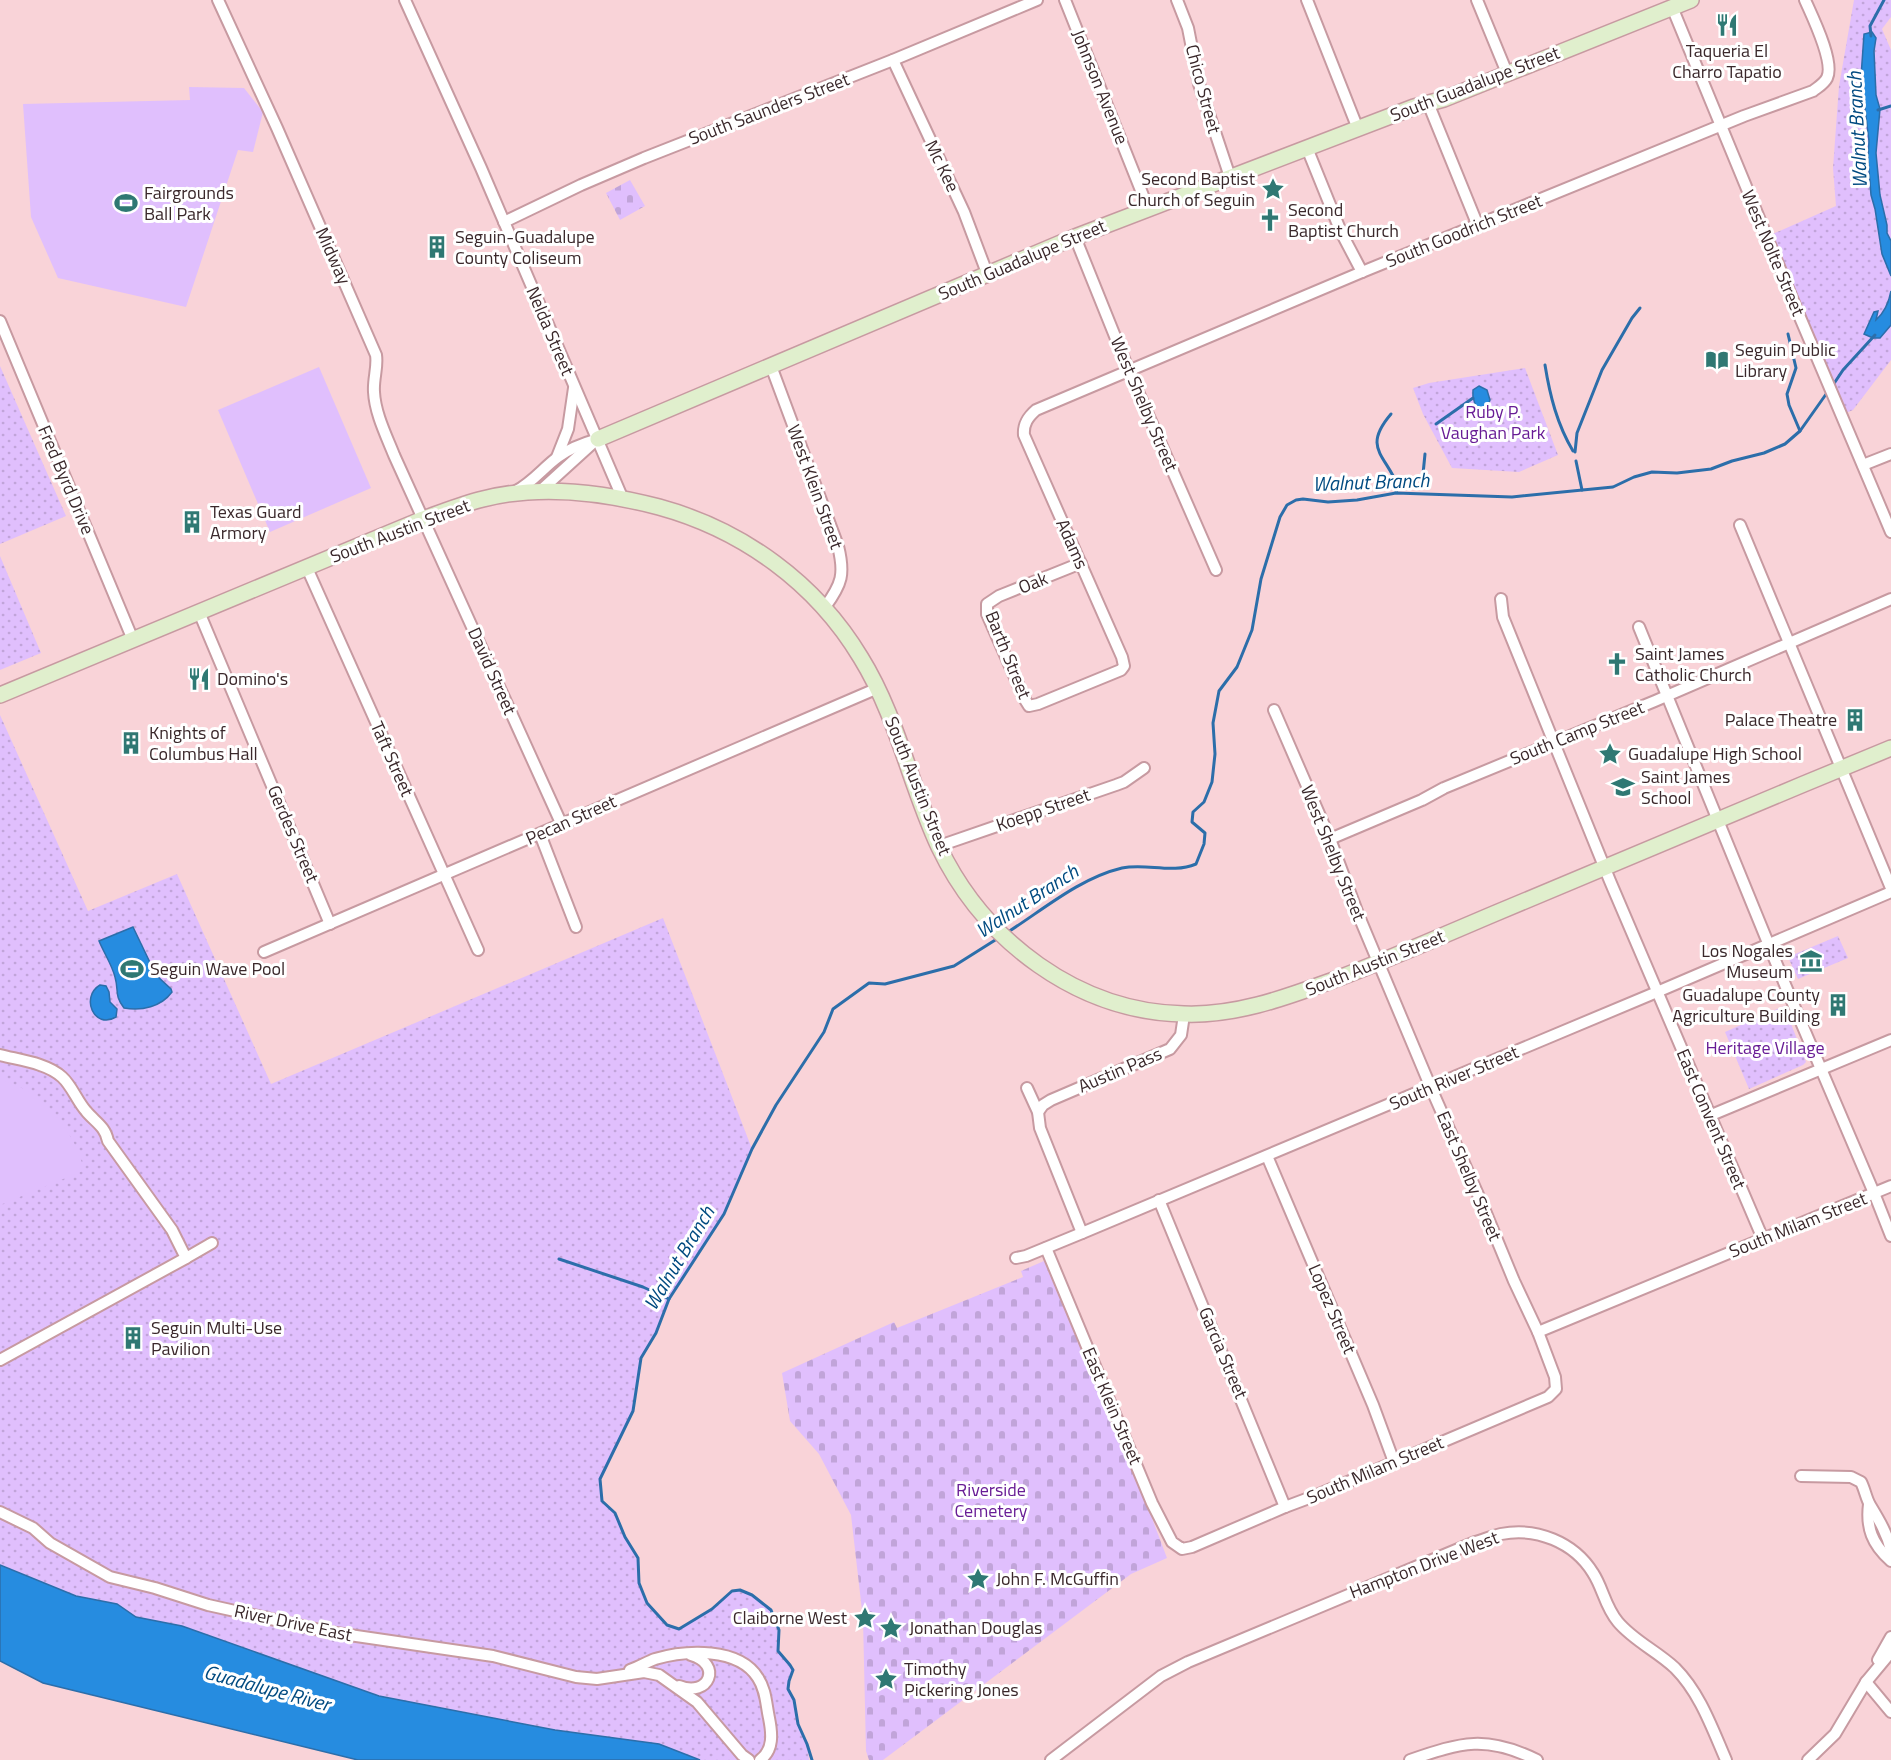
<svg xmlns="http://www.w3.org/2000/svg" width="1891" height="1760" font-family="'Titillium Web',sans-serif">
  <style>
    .cemetery { fill: url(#cemetery-stones) }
    .park { fill: url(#park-dots) }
    .garden { fill: #e0bffd }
    .water { fill: #268ce0; stroke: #2c6eaa; stroke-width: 1.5 }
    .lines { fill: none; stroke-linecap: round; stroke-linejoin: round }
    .stream { stroke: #2c6eaa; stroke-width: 3 }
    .street-casing { stroke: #c79aa1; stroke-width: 14 }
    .secondary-casing { stroke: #c79aa1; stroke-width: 18 }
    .street { stroke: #fff; stroke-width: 10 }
    .secondary { stroke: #e0efcd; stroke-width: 15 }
    .labels { text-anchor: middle; stroke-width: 6; stroke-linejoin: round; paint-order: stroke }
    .poi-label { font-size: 18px; fill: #3a282b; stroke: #fff; text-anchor: start }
    .street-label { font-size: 18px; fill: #3a282b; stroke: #fff }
    .park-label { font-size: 18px; fill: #681c95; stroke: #fff }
    .water-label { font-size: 20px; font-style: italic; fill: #004a80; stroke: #fff }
  </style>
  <defs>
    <pattern id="cemetery-stones" width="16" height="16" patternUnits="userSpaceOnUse" patternTransform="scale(1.5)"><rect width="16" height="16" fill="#e0bffd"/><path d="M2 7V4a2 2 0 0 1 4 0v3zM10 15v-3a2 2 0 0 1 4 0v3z" fill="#c1a4d9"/></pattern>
    <pattern id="park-dots" width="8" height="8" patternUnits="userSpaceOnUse" patternTransform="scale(1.5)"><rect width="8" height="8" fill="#e0bffd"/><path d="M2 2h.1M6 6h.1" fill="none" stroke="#c1a4d9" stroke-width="1.8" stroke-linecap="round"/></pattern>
  </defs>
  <rect width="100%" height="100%" fill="#f9d3d8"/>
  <g class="cemetery">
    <path d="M 630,180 L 645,206 L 620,220 L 606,193 Z"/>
    <path d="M 1044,1261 L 1147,1505 L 1167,1558 L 1131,1574 L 883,1760 L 869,1760 L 866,1751 L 863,1619 L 851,1515 L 819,1454 L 790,1421 L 782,1373 L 894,1322 L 897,1328 L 1023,1277 L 1021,1271 Z"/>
  </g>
  <g class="park">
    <path d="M 1854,0 L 1891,0 L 1891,17 L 1882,29 L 1891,50 L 1891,360 L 1853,410 L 1841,415 L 1766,237 L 1836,206 L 1833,168 L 1839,86 Z"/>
    <path d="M 0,366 L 66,516 L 0,544 Z"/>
    <path d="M 1525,368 L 1558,455 L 1519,472 L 1452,468 L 1423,414 L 1413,388 L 1429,383 Z"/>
    <path d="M 0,556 L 41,653 L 0,670 Z"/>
    <path d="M 0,715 L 88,911 L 177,874 L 271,1084 L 663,918 L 752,1149 L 724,1214 L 669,1299 L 656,1333 L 641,1357 L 633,1411 L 600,1479 L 602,1501 L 615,1513 L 625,1537 L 638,1558 L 639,1583 L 647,1603 L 667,1625 L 679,1629 L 712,1609 L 732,1591 L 740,1590 L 752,1595 L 771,1610 L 779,1630 L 778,1651 L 790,1665 L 793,1670 L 789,1681 L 788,1689 L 794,1700 L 798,1724 L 807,1744 L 809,1760 L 700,1760 L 659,1744 L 555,1730 L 379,1696 L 182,1626 L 136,1617 L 117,1604 L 76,1596 L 0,1565 Z"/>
    <path d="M 1838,936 L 1848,958 L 1798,979 L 1788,957 Z"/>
    <path d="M 1784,1006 L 1806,1062 L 1803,1065 L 1749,1089 L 1725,1032 Z"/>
  </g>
  <g class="garden">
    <path d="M 189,87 L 244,88 L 263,112 L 253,152 L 238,150 L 186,307 L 58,278 L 31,217 L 23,104 L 190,100 Z"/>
    <path d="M 319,367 L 371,488 L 270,532 L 218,410 Z"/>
    <path d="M 0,1080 C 31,1086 60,1115 74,1143 C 78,1151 81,1161 85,1170 L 0,1205 Z"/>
  </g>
  <g class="water">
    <path d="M 1872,32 L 1876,38 L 1874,51 L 1876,95 L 1880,109 L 1876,153 L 1880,195 L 1887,225 L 1887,233 L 1891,241 L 1891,276 L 1882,254 L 1875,209 L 1871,195 L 1868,158 L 1869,141 L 1861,77 L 1864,34 Z"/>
    <path d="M 1891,291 L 1891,325 L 1880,338 L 1873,338 L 1864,334 L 1874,312 L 1878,311 L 1876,320 C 1885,312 1889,302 1891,291 Z"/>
    <path d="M 1479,386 L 1487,390 L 1490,400 L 1487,408 L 1482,412 C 1475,409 1472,397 1473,390 Z"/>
    <path d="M 133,927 L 156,975 L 171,989 L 172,992 C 161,1007 142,1011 124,1008 C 114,995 119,991 115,977 C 112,965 104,953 99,941 Z"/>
    <path d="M 100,985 L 106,986 L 109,992 L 110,1002 L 117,1009 L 116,1017 C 94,1030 80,997 100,985 Z"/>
    <path d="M 0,1565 L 76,1596 L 117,1604 L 136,1617 L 182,1626 L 379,1696 L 555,1730 L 659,1744 L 700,1760 L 358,1760 L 43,1683 L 0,1661 Z"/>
  </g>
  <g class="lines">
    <g class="stream">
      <path d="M 1871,36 L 1870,26 L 1884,0"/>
      <path d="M 1878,110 L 1891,106"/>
      <path d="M 1788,334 L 1796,368 L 1787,394 L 1789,405 L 1800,431"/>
      <path d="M 1545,365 C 1550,396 1557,424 1573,451"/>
      <path d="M 1833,385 L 1843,370 L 1875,335"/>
      <path d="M 1391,414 C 1362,448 1385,454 1398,486 L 1396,492"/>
      <path d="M 1436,424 L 1473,398"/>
      <path d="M 1575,452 L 1577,433 L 1602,370 L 1632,318 L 1640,308"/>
      <path d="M 1576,461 L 1582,490"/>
      <path d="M 1423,474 L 1425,454"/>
      <path d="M 1008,932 C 1044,909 1080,878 1122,868 C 1147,863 1172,874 1196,864 L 1204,844 L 1205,833 L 1192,822 L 1193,812 L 1204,802 L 1212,782 L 1215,754 L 1213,723 L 1219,691 L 1237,667 L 1252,630 L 1261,579 L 1280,517 L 1287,505 L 1296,500 L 1303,499 L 1328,502 L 1357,500 L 1396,493 L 1512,497 L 1613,487 L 1634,477 L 1652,472 L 1677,473 L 1711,469 L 1732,461 L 1764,453 L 1785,444 L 1800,431 L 1829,390"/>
      <path d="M 559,1259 L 643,1287 L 669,1299"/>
      <path d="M 812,1760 L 807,1744 L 798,1724 L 794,1700 L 788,1689 L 789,1681 L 793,1670 L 790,1665 L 778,1651 L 779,1630 L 771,1610 L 752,1595 L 740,1590 L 732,1591 L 712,1609 L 679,1629 L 667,1625 L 647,1603 L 639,1583 L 638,1558 L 625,1537 L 615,1513 L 602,1501 L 600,1479 L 633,1411 L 641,1358 L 656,1333 L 669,1299 L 724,1214 L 752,1149 L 776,1105 L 824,1032 L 833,1009 L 869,983 L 885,984 L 954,966 L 1000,937"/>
    </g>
    <g class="street-casing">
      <g id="street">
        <path d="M 218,0 L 277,128 L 376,355 C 378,367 373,379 374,392 C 375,413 386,435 394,455 L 561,823"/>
        <path d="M 405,0 L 481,168 L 622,497"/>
        <path d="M 1065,0 L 1148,208"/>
        <path d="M 1177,0 L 1188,28 L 1199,84 L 1230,177"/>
        <path d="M 1307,0 L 1358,129"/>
        <path d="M 1477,0 L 1507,73"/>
        <path d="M 1672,7 L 1799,315 L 1891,532"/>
        <path d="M 893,60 L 964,212 L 987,273"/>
        <path d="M 1428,103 L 1478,226"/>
        <path d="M 1307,148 L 1341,232 L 1362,272"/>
        <path d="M 504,222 L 581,185 L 644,158 L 893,60 L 1037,0"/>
        <path d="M 1075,237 L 1129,371 L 1216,570"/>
        <path d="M 0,321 L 133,640"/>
        <path d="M 771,366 L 838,546 C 845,574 842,584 825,607"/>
        <path d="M 557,457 L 568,429 L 574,388"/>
        <path d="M 1863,465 L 1891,454"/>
        <path d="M 516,491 C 533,482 543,468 558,457 C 570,448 584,443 598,439"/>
        <path d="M 540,491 L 595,441"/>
        <path d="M 1740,525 L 1891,888"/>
        <path d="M 1081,563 L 999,596 L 987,604 L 987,614 L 1024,698 L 1029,706 L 1038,704 L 1121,670 L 1124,666 L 1122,657 L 1024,435 C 1023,424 1028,417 1036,410 L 1362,272 L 1744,116 L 1813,91 C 1818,87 1824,84 1827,78 C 1835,62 1812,16 1805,0"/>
        <path d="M 307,568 L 478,950"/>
        <path d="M 1501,599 L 1503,617 L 1610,881 L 1763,1239"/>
        <path d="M 199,612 L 330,924"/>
        <path d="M 1639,627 L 1786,987 L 1874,1193 L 1891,1236"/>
        <path d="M 540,834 L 576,927"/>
        <path d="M 1330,839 L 1422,800 L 1444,788 L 1655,701 L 1891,599"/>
        <path d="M 939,846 L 1116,785 L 1124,782 L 1144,768"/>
        <path d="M 264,952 L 878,688"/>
        <path d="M 0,1055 C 19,1060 47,1063 62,1077 C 72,1086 77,1101 86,1111 C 95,1122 105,1126 108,1141 L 172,1230 L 186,1258 L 0,1360"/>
        <path d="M 1027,1088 L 1038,1112 L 1040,1128 L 1082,1233"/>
        <path d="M 1038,1112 L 1043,1105 L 1051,1100 L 1170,1049 L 1181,1035 L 1184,1015"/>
        <path d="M 1709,1116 L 1891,1040"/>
        <path d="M 1267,1156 L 1373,1405 L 1394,1462"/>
        <path d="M 1159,1200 L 1285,1507"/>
        <path d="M 1046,1248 L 1152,1503 L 1172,1542 L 1182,1549 L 1192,1547 L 1285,1507 L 1317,1495 L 1548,1397 L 1556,1389 L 1555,1377 L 1538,1332 L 1514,1281 L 1483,1206 L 1431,1088 L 1358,914 L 1330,839 L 1274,710"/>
        <path d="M 186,1258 L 212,1243"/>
        <path d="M 1016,1258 L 1026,1256 L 1082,1233 L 1657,992 L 1891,892"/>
        <path d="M 1538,1332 L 1891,1186"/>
        <path d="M 1801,1476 L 1851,1477 L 1861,1482 C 1865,1490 1866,1498 1870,1505 C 1879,1520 1887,1533 1891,1550"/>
        <path d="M 1869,1504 C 1866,1528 1872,1544 1891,1561"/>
        <path d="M 0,1512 L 33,1528 L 50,1543 L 110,1577 L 155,1588 L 208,1605 L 329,1632 L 493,1656 L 576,1677 L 597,1679 L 644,1672 L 659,1675 L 697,1702 L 742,1755 L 749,1760"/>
        <path d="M 1878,1660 L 1891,1637"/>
        <path d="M 630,1670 C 639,1667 647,1662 655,1659 C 686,1650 739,1647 758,1678 C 766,1690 766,1704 769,1718 C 772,1733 774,1750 760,1760"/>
        <path d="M 1866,1682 L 1891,1712"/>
        <path d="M 679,1686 C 709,1698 723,1664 691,1655"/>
        <path d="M 1051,1760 L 1161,1676 L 1188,1662 L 1475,1542 C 1483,1540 1492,1536 1501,1534 C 1536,1527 1574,1542 1593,1573 C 1603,1588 1605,1607 1618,1622 C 1634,1641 1657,1651 1675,1668 C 1700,1693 1712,1728 1726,1760"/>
        <path d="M 1410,1760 C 1462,1742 1486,1735 1537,1760"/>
        <path d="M 1808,1760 L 1835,1734 L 1866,1682 L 1891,1652"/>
      </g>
    </g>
    <g class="secondary-casing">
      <g id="secondary">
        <path d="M 598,439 L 1075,237 L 1414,107 L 1444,99 L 1691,0"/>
        <path d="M 0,695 L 423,519 C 443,512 462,504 483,499 C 541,484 602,492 659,507 C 743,530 816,583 861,658 C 897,716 910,785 939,847 C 984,941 1078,1012 1184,1014 C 1239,1016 1289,996 1339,978 C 1392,958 1444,935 1496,913 C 1628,858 1759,802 1891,748"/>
      </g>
    </g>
    <use href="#street" class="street"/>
    <use href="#secondary" class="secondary"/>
  </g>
  <defs>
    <g id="restaurant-bare" transform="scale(1.8)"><path d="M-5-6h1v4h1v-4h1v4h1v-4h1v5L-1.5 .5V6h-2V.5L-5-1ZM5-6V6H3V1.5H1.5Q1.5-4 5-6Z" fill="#2f7873" stroke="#fff" stroke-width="2.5" paint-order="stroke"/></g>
    <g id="sight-bare" transform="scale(1.8)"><path d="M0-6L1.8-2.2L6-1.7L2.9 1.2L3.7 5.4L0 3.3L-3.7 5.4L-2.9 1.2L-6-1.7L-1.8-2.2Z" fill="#2f7873" stroke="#fff" stroke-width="2.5" paint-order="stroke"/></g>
    <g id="stadium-bare" transform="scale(1.8)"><path d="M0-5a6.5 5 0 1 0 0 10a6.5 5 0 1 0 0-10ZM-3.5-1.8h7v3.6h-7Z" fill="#2f7873" stroke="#fff" stroke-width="2.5" paint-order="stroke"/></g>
    <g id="church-bare" transform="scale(1.8)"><path d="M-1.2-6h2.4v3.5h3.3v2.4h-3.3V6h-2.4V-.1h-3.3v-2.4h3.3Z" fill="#2f7873" stroke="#fff" stroke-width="2.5" paint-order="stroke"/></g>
    <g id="building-bare" transform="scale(1.8)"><path d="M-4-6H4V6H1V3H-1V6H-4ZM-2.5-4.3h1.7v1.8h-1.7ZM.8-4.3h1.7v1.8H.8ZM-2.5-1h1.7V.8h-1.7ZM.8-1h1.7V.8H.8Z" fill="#2f7873" stroke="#fff" stroke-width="2.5" paint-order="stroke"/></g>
    <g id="library-bare" transform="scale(1.8)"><path d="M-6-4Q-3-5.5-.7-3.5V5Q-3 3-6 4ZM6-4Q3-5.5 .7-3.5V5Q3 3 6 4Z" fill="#2f7873" stroke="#fff" stroke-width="2.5" paint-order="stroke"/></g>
    <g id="school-bare" transform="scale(1.8)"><path d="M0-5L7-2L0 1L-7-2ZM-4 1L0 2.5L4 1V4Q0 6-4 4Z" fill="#2f7873" stroke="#fff" stroke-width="2.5" paint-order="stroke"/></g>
    <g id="museum-bare" transform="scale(1.8)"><path d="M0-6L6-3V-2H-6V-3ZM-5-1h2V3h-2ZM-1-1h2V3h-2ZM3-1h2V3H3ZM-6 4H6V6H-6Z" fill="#2f7873" stroke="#fff" stroke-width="2.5" paint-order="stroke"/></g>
  </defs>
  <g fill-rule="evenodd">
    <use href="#restaurant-bare" x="1727" y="25"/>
    <use href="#sight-bare" x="1273" y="189"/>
    <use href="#stadium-bare" x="126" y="203"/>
    <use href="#church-bare" x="1270" y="220"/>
    <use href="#building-bare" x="437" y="247"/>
    <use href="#library-bare" x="1717" y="360"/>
    <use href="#building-bare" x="192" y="522"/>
    <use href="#church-bare" x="1617" y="664"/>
    <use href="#restaurant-bare" x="199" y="679"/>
    <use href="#building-bare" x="1855" y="720"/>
    <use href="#building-bare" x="131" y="743"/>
    <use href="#sight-bare" x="1610" y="754"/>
    <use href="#school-bare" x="1623" y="787"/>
    <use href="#museum-bare" x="1811" y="961"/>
    <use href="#stadium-bare" x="132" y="969"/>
    <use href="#building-bare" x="1838" y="1005"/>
    <use href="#building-bare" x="133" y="1338"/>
    <use href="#sight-bare" x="978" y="1579"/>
    <use href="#sight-bare" x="865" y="1618"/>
    <use href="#sight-bare" x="891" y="1628"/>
    <use href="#sight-bare" x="886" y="1679"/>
  </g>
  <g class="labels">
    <g class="poi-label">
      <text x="1727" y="57" text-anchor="middle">Taqueria El<tspan x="1727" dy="21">Charro Tapatio</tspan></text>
      <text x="1255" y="185" text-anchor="end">Second Baptist<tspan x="1255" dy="21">Church of Seguin</tspan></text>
      <text x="144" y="199">Fairgrounds<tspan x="144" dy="21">Ball Park</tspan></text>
      <text x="1288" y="216">Second<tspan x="1288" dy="21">Baptist Church</tspan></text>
      <text x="455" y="243">Seguin-Guadalupe<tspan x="455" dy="21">County Coliseum</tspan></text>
      <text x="1735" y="356">Seguin Public<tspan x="1735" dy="21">Library</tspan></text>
      <text x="210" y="518">Texas Guard<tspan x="210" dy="21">Armory</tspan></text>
      <text x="1635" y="660">Saint James<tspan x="1635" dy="21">Catholic Church</tspan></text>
      <text x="217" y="685">Domino's</text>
      <text x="1837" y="726" text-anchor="end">Palace Theatre</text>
      <text x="149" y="739">Knights of<tspan x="149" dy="21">Columbus Hall</tspan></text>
      <text x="1628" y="760">Guadalupe High School</text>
      <text x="1641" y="783">Saint James<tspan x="1641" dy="21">School</tspan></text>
      <text x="1793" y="957" text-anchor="end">Los Nogales<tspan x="1793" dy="21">Museum</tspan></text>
      <text x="150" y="975">Seguin Wave Pool</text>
      <text x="1820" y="1001" text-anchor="end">Guadalupe County<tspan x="1820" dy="21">Agriculture Building</tspan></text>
      <text x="151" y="1334">Seguin Multi-Use<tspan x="151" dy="21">Pavilion</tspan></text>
      <text x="996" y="1585">John F. McGuffin</text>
      <text x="847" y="1624" text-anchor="end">Claiborne West</text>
      <text x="909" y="1634">Jonathan Douglas</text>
      <text x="904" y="1675">Timothy<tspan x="904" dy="21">Pickering Jones</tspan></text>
    </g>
    <g class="street-label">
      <text transform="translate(1475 84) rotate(-21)" y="6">South Guadalupe Street</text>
      <text transform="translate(1100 87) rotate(68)" y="6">Johnson Avenue</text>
      <text transform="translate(1203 89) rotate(75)" y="6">Chico Street</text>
      <text transform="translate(769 109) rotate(-21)" y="6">South Saunders Street</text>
      <text transform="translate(942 166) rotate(64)" y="6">Mc Kee</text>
      <text transform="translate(1464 231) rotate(-22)" y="6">South Goodrich Street</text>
      <text transform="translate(1773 253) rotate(67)" y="6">West Nolte Street</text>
      <text transform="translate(333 256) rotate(66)" y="6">Midway</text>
      <text transform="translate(1022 260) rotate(-23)" y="6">South Guadalupe Street</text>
      <text transform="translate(550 331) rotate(67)" y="6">Nelda Street</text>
      <text transform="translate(1144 404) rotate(67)" y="6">West Shelby Street</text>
      <text transform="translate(66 480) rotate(67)" y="6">Fred Byrd Drive</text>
      <text transform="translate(815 487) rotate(70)" y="6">West Klein Street</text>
      <text transform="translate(400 531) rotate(-21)" y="6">South Austin Street</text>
      <text transform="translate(1072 544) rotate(66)" y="6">Adams</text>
      <text transform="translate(1033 583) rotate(-22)" y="6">Oak</text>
      <text transform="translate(1008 655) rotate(68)" y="6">Barth Street</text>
      <text transform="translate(492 671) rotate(66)" y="6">David Street</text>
      <text transform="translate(1577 733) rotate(-22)" y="6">South Camp Street</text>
      <text transform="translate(392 759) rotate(66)" y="6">Taft Street</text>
      <text transform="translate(918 786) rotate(68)" y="6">South Austin Street</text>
      <text transform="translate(1043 810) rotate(-19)" y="6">Koepp Street</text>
      <text transform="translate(571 820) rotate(-24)" y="6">Pecan Street</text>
      <text transform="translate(293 834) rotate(67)" y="6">Gerdes Street</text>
      <text transform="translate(1333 853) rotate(68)" y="6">West Shelby Street</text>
      <text transform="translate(1375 963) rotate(-22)" y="6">South Austin Street</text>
      <text transform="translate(1120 1070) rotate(-23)" y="6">Austin Pass</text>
      <text transform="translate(1454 1078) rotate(-23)" y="6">South River Street</text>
      <text transform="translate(1711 1119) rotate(67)" y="6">East Convent Street</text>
      <text transform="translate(1469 1176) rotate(67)" y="6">East Shelby Street</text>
      <text transform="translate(1798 1225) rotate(-22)" y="6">South Milam Street</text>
      <text transform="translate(1332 1309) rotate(67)" y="6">Lopez Street</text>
      <text transform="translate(1223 1353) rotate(67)" y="6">Garcia Street</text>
      <text transform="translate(1112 1406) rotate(67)" y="6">East Klein Street</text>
      <text transform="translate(1375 1470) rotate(-23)" y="6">South Milam Street</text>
      <text transform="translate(1424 1565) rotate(-21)" y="6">Hampton Drive West</text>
      <text transform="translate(293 1623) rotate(12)" y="6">River Drive East</text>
    </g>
    <g class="park-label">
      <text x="1493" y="418">Ruby P.<tspan x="1493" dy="21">Vaughan Park</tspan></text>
      <text x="1765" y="1054">Heritage Village</text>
      <text x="991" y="1496">Riverside<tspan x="991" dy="21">Cemetery</tspan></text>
    </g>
    <g class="water-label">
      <text transform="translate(1857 130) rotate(-93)" y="7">Walnut Branch</text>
      <text transform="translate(1371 482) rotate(-2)" y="7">Walnut Branch</text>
      <text transform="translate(1027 901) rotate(-33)" y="7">Walnut Branch</text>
      <text transform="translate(679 1258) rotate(-59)" y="7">Walnut Branch</text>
      <text transform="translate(267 1688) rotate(15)" y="7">Guadalupe River</text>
    </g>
  </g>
</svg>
